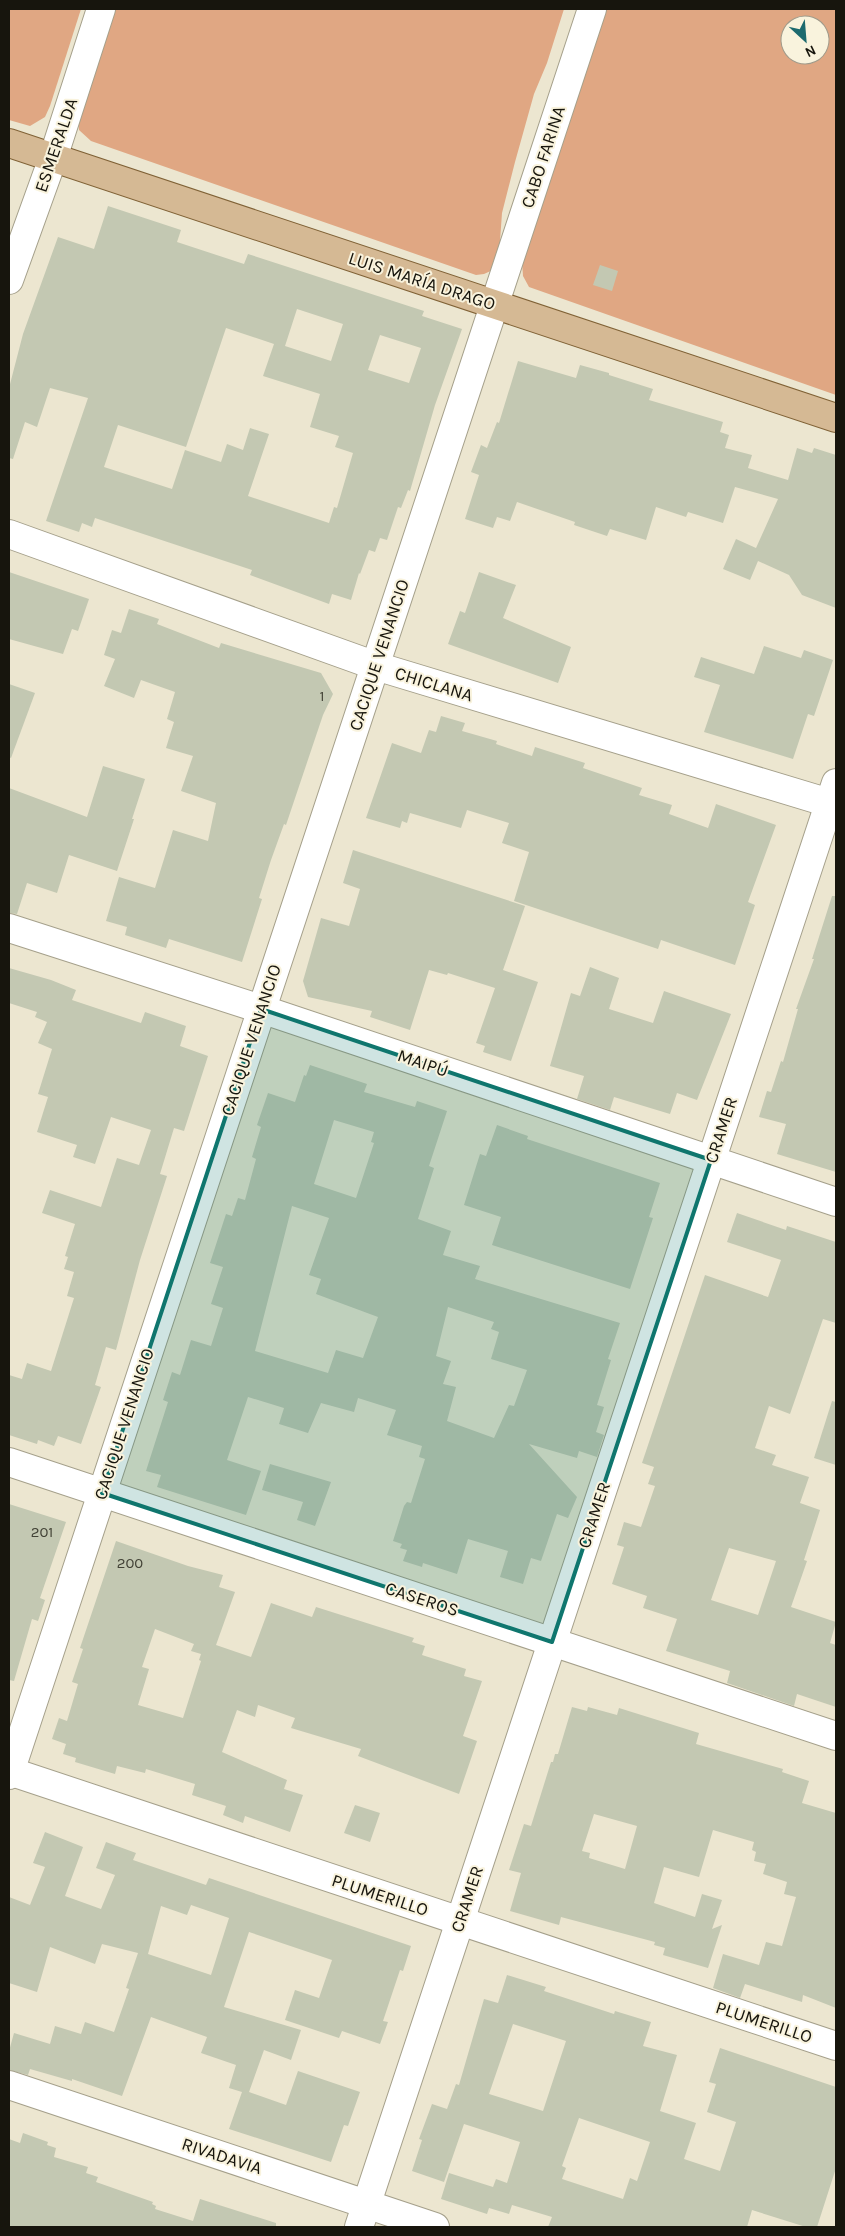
<svg xmlns="http://www.w3.org/2000/svg" width="845" height="2236" font-family="Karla,sans-serif">
  <style>
    .green { fill: #e0a783; fill-rule: evenodd }
    .building { fill: #c3c8b2; fill-rule: evenodd }
    .lines { fill: none; stroke-linecap: round; stroke-linejoin: round }
    .minor-casing { stroke: #a5a08b; stroke-width: 30 }
    .major-casing { stroke: #806236; stroke-width: 30 }
    .minor { stroke: #fff; stroke-width: 28 }
    .major { stroke: #d5b994; stroke-width: 28 }
    .marked { fill: #0f766e; fill-opacity: 0.2; stroke: #0f766e; stroke-width: 4; stroke-linejoin: round }
    .labels { text-anchor: middle; stroke-width: 4; stroke-linejoin: round; paint-order: stroke }
    .number-label { font-size: 15px; fill: #424236 }
    .street-label { font-size: 18px; fill: #17150d; stroke: #f9f3dd }
  </style>
  <rect width="100%" height="100%" fill="#ece6d0"/>
  <g class="green">
    <path d="M 9,9 L 81,9 L 50,106 L 45,117 L 30,126 L 9,120 Z"/>
    <path d="M 115,9 L 564,9 L 547,63 L 534,94 L 515,162 L 502,213 L 499,255 L 495,269 L 484,274 L 476,275 L 91,141 L 79,130 L 78,121 Z"/>
    <path d="M 604,9 L 836,9 L 836,395 L 529,287 L 523,276 L 522,262 ZM 790,25 L 820,25 L 820,55 L 790,55 Z"/>
  </g>
  <g class="building">
    <path d="M 108,206 L 181,230 L 177,242 L 244,264 L 248,254 L 424,311 L 422,316 L 462,329 L 435,405 L 410,491 L 408,490 L 401,508 L 398,507 L 387,540 L 380,538 L 375,552 L 369,550 L 360,574 L 359,573 L 351,600 L 332,594 L 329,604 L 250,575 L 252,570 L 95,518 L 92,527 L 82,523 L 79,532 L 46,521 L 88,398 L 50,388 L 37,427 L 25,422 L 13,459 L 9,458 L 9,388 L 23,334 L 58,237 L 94,249 ZM 297,309 L 343,324 L 331,361 L 285,346 ZM 226,328 L 274,344 L 263,376 L 320,394 L 310,427 L 339,436 L 335,447 L 353,453 L 337,508 L 334,507 L 329,523 L 248,496 L 269,434 L 250,428 L 243,450 L 227,444 L 221,462 L 185,450 L 172,489 L 104,467 L 118,425 L 186,447 ZM 380,335 L 421,348 L 409,383 L 368,370 Z"/>
    <path d="M 600,265 L 618,271 L 612,291 L 593,285 Z"/>
    <path d="M 518,361 L 576,378 L 580,365 L 609,373 L 609,375 L 653,389 L 649,400 L 723,422 L 720,432 L 729,435 L 725,448 L 752,455 L 748,468 L 788,480 L 797,448 L 812,453 L 814,448 L 836,455 L 836,608 L 802,595 L 789,575 L 758,561 L 750,580 L 723,569 L 736,539 L 756,548 L 778,499 L 735,487 L 723,523 L 688,512 L 686,517 L 656,507 L 646,540 L 610,529 L 607,536 L 574,525 L 575,522 L 517,502 L 510,521 L 497,517 L 493,528 L 465,519 L 479,475 L 471,472 L 481,445 L 487,448 L 497,422 L 499,423 Z"/>
    <path d="M 9,572 L 89,599 L 78,631 L 72,629 L 63,654 L 9,639 Z"/>
    <path d="M 479,572 L 516,585 L 503,618 L 571,647 L 558,683 L 448,644 L 460,611 L 465,613 Z"/>
    <path d="M 129,609 L 159,619 L 157,624 L 219,648 L 221,643 L 321,673 L 333,694 L 323,715 L 286,825 L 284,824 L 271,860 L 259,898 L 262,899 L 242,962 L 169,939 L 166,948 L 125,935 L 127,927 L 106,921 L 119,877 L 155,888 L 173,830 L 208,841 L 216,803 L 181,791 L 193,756 L 166,748 L 174,722 L 167,719 L 175,692 L 141,680 L 134,698 L 104,686 L 115,659 L 104,655 L 112,630 L 121,633 Z"/>
    <path d="M 764,646 L 801,658 L 804,650 L 833,660 L 814,716 L 808,714 L 793,759 L 704,732 L 720,685 L 694,677 L 701,657 L 754,674 Z"/>
    <path d="M 9,684 L 35,693 L 11,758 L 9,757 Z"/>
    <path d="M 441,716 L 465,723 L 462,731 L 497,741 L 496,744 L 532,756 L 535,747 L 585,763 L 583,768 L 642,788 L 639,795 L 672,805 L 669,814 L 708,828 L 716,804 L 776,825 L 748,902 L 755,905 L 735,965 L 661,940 L 658,949 L 514,901 L 529,852 L 502,843 L 509,823 L 467,810 L 461,828 L 410,813 L 407,823 L 402,821 L 400,828 L 366,818 L 392,743 L 421,753 L 429,730 L 436,732 Z"/>
    <path d="M 103,766 L 145,779 L 132,819 L 134,819 L 117,871 L 69,855 L 57,893 L 27,883 L 17,914 L 9,913 L 9,788 L 87,817 Z"/>
    <path d="M 353,850 L 525,906 L 503,970 L 538,982 L 511,1061 L 483,1052 L 485,1046 L 476,1043 L 495,988 L 448,973 L 447,975 L 429,970 L 410,1030 L 370,1017 L 372,1011 L 308,997 L 303,981 L 321,918 L 349,926 L 360,889 L 343,883 Z"/>
    <path d="M 832,896 L 836,896 L 836,1172 L 777,1154 L 786,1124 L 759,1117 L 767,1091 L 771,1092 L 781,1061 L 783,1062 L 798,1009 L 796,1009 L 814,959 L 812,959 Z"/>
    <path d="M 590,967 L 619,978 L 609,1009 L 653,1023 L 664,991 L 731,1014 L 697,1100 L 677,1093 L 670,1114 L 614,1097 L 610,1110 L 577,1099 L 584,1076 L 550,1066 L 571,993 L 580,996 Z"/>
    <path d="M 9,968 L 51,980 L 76,990 L 72,1000 L 141,1023 L 145,1012 L 186,1026 L 180,1046 L 208,1056 L 184,1131 L 174,1128 L 160,1174 L 167,1176 L 140,1260 L 116,1350 L 106,1347 L 95,1385 L 101,1387 L 81,1444 L 58,1436 L 54,1446 L 38,1440 L 37,1444 L 9,1435 L 9,1375 L 22,1379 L 27,1363 L 51,1371 L 74,1298 L 67,1296 L 74,1272 L 64,1269 L 68,1257 L 65,1256 L 75,1224 L 42,1213 L 50,1190 L 101,1207 L 117,1158 L 139,1165 L 151,1130 L 111,1117 L 95,1164 L 73,1157 L 77,1145 L 37,1132 L 48,1097 L 38,1094 L 52,1049 L 38,1043 L 47,1022 L 35,1017 L 37,1012 L 9,1003 Z"/>
    <path d="M 310,1065 L 367,1084 L 364,1092 L 415,1107 L 417,1101 L 447,1111 L 429,1166 L 434,1168 L 418,1219 L 451,1231 L 443,1255 L 480,1266 L 475,1279 L 620,1323 L 608,1359 L 611,1360 L 597,1405 L 604,1407 L 596,1432 L 604,1435 L 597,1457 L 579,1451 L 577,1458 L 529,1444 L 577,1497 L 568,1518 L 557,1514 L 541,1561 L 531,1558 L 523,1584 L 500,1577 L 508,1551 L 468,1539 L 457,1574 L 423,1563 L 422,1567 L 403,1561 L 407,1550 L 400,1548 L 402,1544 L 393,1541 L 404,1506 L 407,1502 L 411,1503 L 425,1459 L 419,1457 L 422,1446 L 387,1435 L 396,1410 L 358,1398 L 354,1412 L 321,1403 L 308,1433 L 279,1424 L 284,1408 L 248,1397 L 227,1460 L 261,1471 L 246,1515 L 157,1487 L 161,1475 L 146,1471 L 168,1402 L 163,1400 L 172,1372 L 180,1375 L 191,1340 L 211,1346 L 223,1308 L 211,1304 L 223,1267 L 210,1263 L 226,1214 L 232,1216 L 238,1198 L 245,1200 L 256,1159 L 252,1157 L 261,1127 L 257,1125 L 268,1093 L 295,1102 L 304,1075 L 306,1076 ZM 334,1120 L 374,1132 L 371,1142 L 374,1143 L 356,1198 L 314,1184 ZM 292,1206 L 329,1218 L 309,1275 L 321,1279 L 316,1294 L 378,1317 L 363,1358 L 336,1350 L 328,1373 L 255,1351 ZM 448,1307 L 494,1322 L 491,1329 L 499,1332 L 491,1359 L 527,1370 L 514,1406 L 509,1405 L 494,1438 L 447,1421 L 456,1387 L 443,1384 L 451,1361 L 436,1356 Z"/>
    <path d="M 497,1125 L 528,1136 L 527,1139 L 660,1183 L 649,1217 L 653,1218 L 630,1289 L 492,1245 L 501,1217 L 464,1205 L 480,1154 L 486,1156 Z"/>
    <path d="M 737,1213 L 786,1230 L 787,1226 L 836,1242 L 836,1323 L 823,1319 L 790,1414 L 769,1406 L 755,1448 L 776,1455 L 772,1465 L 809,1477 L 800,1503 L 820,1510 L 804,1560 L 807,1561 L 791,1607 L 836,1622 L 830,1643 L 836,1645 L 836,1707 L 797,1694 L 794,1706 L 727,1683 L 730,1671 L 666,1651 L 677,1619 L 643,1608 L 647,1596 L 612,1584 L 624,1547 L 617,1545 L 624,1522 L 641,1527 L 655,1486 L 648,1484 L 654,1467 L 642,1463 L 705,1275 L 768,1297 L 781,1260 L 727,1242 ZM 729,1548 L 776,1561 L 758,1615 L 711,1600 Z"/>
    <path d="M 832,1401 L 836,1402 L 836,1465 L 814,1458 Z"/>
    <path d="M 270,1464 L 331,1482 L 315,1526 L 297,1520 L 303,1502 L 262,1490 Z"/>
    <path d="M 9,1504 L 66,1522 L 40,1598 L 45,1600 L 38,1621 L 32,1619 L 14,1681 L 9,1680 Z"/>
    <path d="M 116,1541 L 188,1566 L 223,1575 L 219,1587 L 235,1592 L 216,1645 L 251,1657 L 271,1603 L 312,1617 L 316,1607 L 414,1638 L 412,1642 L 425,1646 L 422,1655 L 466,1669 L 464,1676 L 482,1681 L 463,1736 L 477,1741 L 459,1794 L 358,1756 L 361,1749 L 291,1728 L 295,1718 L 258,1705 L 255,1717 L 237,1710 L 222,1752 L 287,1780 L 284,1789 L 303,1795 L 290,1832 L 245,1816 L 243,1823 L 223,1815 L 226,1806 L 192,1795 L 195,1784 L 146,1769 L 145,1773 L 117,1766 L 115,1774 L 75,1762 L 76,1758 L 63,1754 L 66,1744 L 52,1739 L 59,1718 L 67,1721 L 78,1684 L 72,1682 L 83,1649 L 80,1648 ZM 155,1629 L 194,1644 L 191,1651 L 201,1654 L 199,1660 L 201,1661 L 183,1718 L 138,1705 L 149,1669 L 142,1667 Z"/>
    <path d="M 572,1707 L 587,1711 L 588,1707 L 617,1715 L 619,1708 L 699,1733 L 696,1744 L 783,1769 L 782,1772 L 809,1781 L 802,1803 L 836,1813 L 836,2008 L 803,1995 L 802,2002 L 745,1984 L 740,1998 L 713,1988 L 723,1954 L 759,1965 L 766,1942 L 782,1946 L 796,1897 L 784,1894 L 787,1882 L 763,1874 L 766,1864 L 754,1861 L 756,1852 L 752,1850 L 754,1842 L 713,1830 L 699,1877 L 664,1867 L 654,1903 L 695,1917 L 702,1894 L 722,1900 L 712,1929 L 722,1925 L 708,1968 L 663,1955 L 665,1948 L 654,1945 L 655,1942 L 561,1917 L 559,1925 L 510,1911 L 521,1873 L 509,1870 L 524,1824 L 531,1826 L 551,1762 L 553,1762 L 555,1754 L 558,1754 ZM 594,1814 L 637,1826 L 625,1869 L 589,1858 L 590,1853 L 582,1851 Z"/>
    <path d="M 355,1805 L 380,1813 L 370,1842 L 344,1833 Z"/>
    <path d="M 45,1832 L 83,1847 L 65,1896 L 101,1909 L 115,1875 L 96,1868 L 106,1842 L 136,1853 L 133,1860 L 206,1885 L 209,1878 L 411,1946 L 403,1971 L 400,1970 L 383,2021 L 388,2022 L 380,2044 L 342,2031 L 339,2038 L 285,2020 L 295,1990 L 319,1998 L 332,1960 L 249,1932 L 224,2007 L 301,2030 L 291,2060 L 264,2050 L 249,2092 L 286,2105 L 298,2071 L 360,2092 L 348,2126 L 344,2125 L 331,2162 L 229,2129 L 242,2092 L 229,2088 L 236,2065 L 201,2053 L 207,2037 L 151,2017 L 122,2096 L 72,2079 L 72,2081 L 30,2069 L 28,2075 L 9,2070 L 9,2051 L 14,2033 L 50,2044 L 55,2026 L 81,2034 L 85,2022 L 114,2032 L 129,1989 L 126,1988 L 138,1953 L 102,1944 L 95,1964 L 50,1947 L 37,1992 L 9,1983 L 9,1897 L 30,1905 L 45,1867 L 33,1863 ZM 191,1905 L 229,1918 L 211,1975 L 148,1954 L 161,1906 L 187,1915 Z"/>
    <path d="M 507,1975 L 546,1987 L 544,1991 L 614,2014 L 615,2011 L 651,2022 L 643,2046 L 677,2055 L 660,2111 L 696,2123 L 684,2159 L 720,2171 L 736,2122 L 707,2112 L 716,2084 L 709,2082 L 720,2048 L 836,2087 L 836,2168 L 817,2227 L 806,2227 L 752,2210 L 747,2227 L 548,2227 L 552,2217 L 512,2205 L 509,2214 L 489,2208 L 487,2214 L 441,2199 L 449,2173 L 493,2187 L 496,2179 L 507,2183 L 520,2142 L 464,2124 L 444,2182 L 412,2171 L 422,2140 L 419,2139 L 432,2104 L 447,2109 L 456,2084 L 459,2085 L 484,1999 L 498,2003 ZM 513,2024 L 566,2041 L 543,2111 L 489,2094 ZM 579,2118 L 650,2142 L 637,2181 L 630,2178 L 623,2199 L 562,2179 L 566,2168 L 562,2166 Z"/>
    <path d="M 23,2133 L 48,2142 L 47,2145 L 56,2148 L 54,2157 L 88,2167 L 86,2173 L 98,2177 L 96,2182 L 153,2202 L 152,2204 L 156,2206 L 155,2209 L 193,2221 L 200,2199 L 276,2223 L 276,2227 L 9,2227 L 9,2139 L 20,2143 Z"/>
  </g>
  <g class="lines">
    <g class="minor-casing">
      <g id="minor">
        <path d="M 9,280 L 53,158 L 101,9"/>
        <path d="M 9,534 L 379,667 L 836,805"/>
        <path d="M 9,928 L 261,1009 L 836,1202"/>
        <path d="M 9,1462 L 836,1736"/>
        <path d="M 9,1771 L 836,2046"/>
        <path d="M 9,1775 L 592,9"/>
        <path d="M 9,2085 L 435,2227"/>
        <path d="M 359,2227 L 836,783"/>
      </g>
    </g>
    <g class="major-casing">
      <path id="major" d="M 9,143 L 836,418"/>
    </g>
    <use href="#minor" class="minor"/>
    <use href="#major" class="major"/>
  </g>
  <path class="marked" d="M 261,1009 L 711,1160 L 552,1642 L 102,1493 Z"/>
  <g class="labels">
    <g class="number-label">
      <text x="322" y="701">1</text>
      <text x="42" y="1537">201</text>
      <text x="130" y="1568">200</text>
    </g>
    <g class="street-label">
      <text transform="translate(56 145) rotate(-71)" y="6">ESMERALDA</text>
      <text transform="translate(543 157) rotate(-72)" y="6">CABO FARINA</text>
      <text transform="translate(422 281) rotate(18)" y="6">LUIS MARÍA DRAGO</text>
      <text transform="translate(379 655) rotate(-72)" y="6">CACIQUE VENANCIO</text>
      <text transform="translate(434 684) rotate(17)" y="6">CHICLANA</text>
      <text transform="translate(251 1040) rotate(-72)" y="6">CACIQUE VENANCIO</text>
      <text transform="translate(423 1063) rotate(19)" y="6">MAIPÚ</text>
      <text transform="translate(721 1130) rotate(-72)" y="6">CRAMER</text>
      <text transform="translate(124 1424) rotate(-72)" y="6">CACIQUE VENANCIO</text>
      <text transform="translate(594 1515) rotate(-72)" y="6">CRAMER</text>
      <text transform="translate(422 1599) rotate(18)" y="6">CASEROS</text>
      <text transform="translate(380 1895) rotate(18)" y="6">PLUMERILLO</text>
      <text transform="translate(467 1899) rotate(-72)" y="6">CRAMER</text>
      <text transform="translate(764 2022) rotate(18)" y="6">PLUMERILLO</text>
      <text transform="translate(222 2156) rotate(18)" y="6">RIVADAVIA</text>
    </g>
  </g>
  <rect width="845" height="2236" fill="none" stroke="#17150d" stroke-width="20"/>
  <g transform="translate(805 40) rotate(154)"><circle r="24" fill="#f9f3dd" stroke="#9f9a8a"/>
  <path d="M0-4L9 19L0 12L-9 19Z" fill="#1d6a6e"/>
  <text y="-8" font-size="14" font-weight="bold" text-anchor="middle" fill="#17150d">N</text>
  </g>
</svg>
